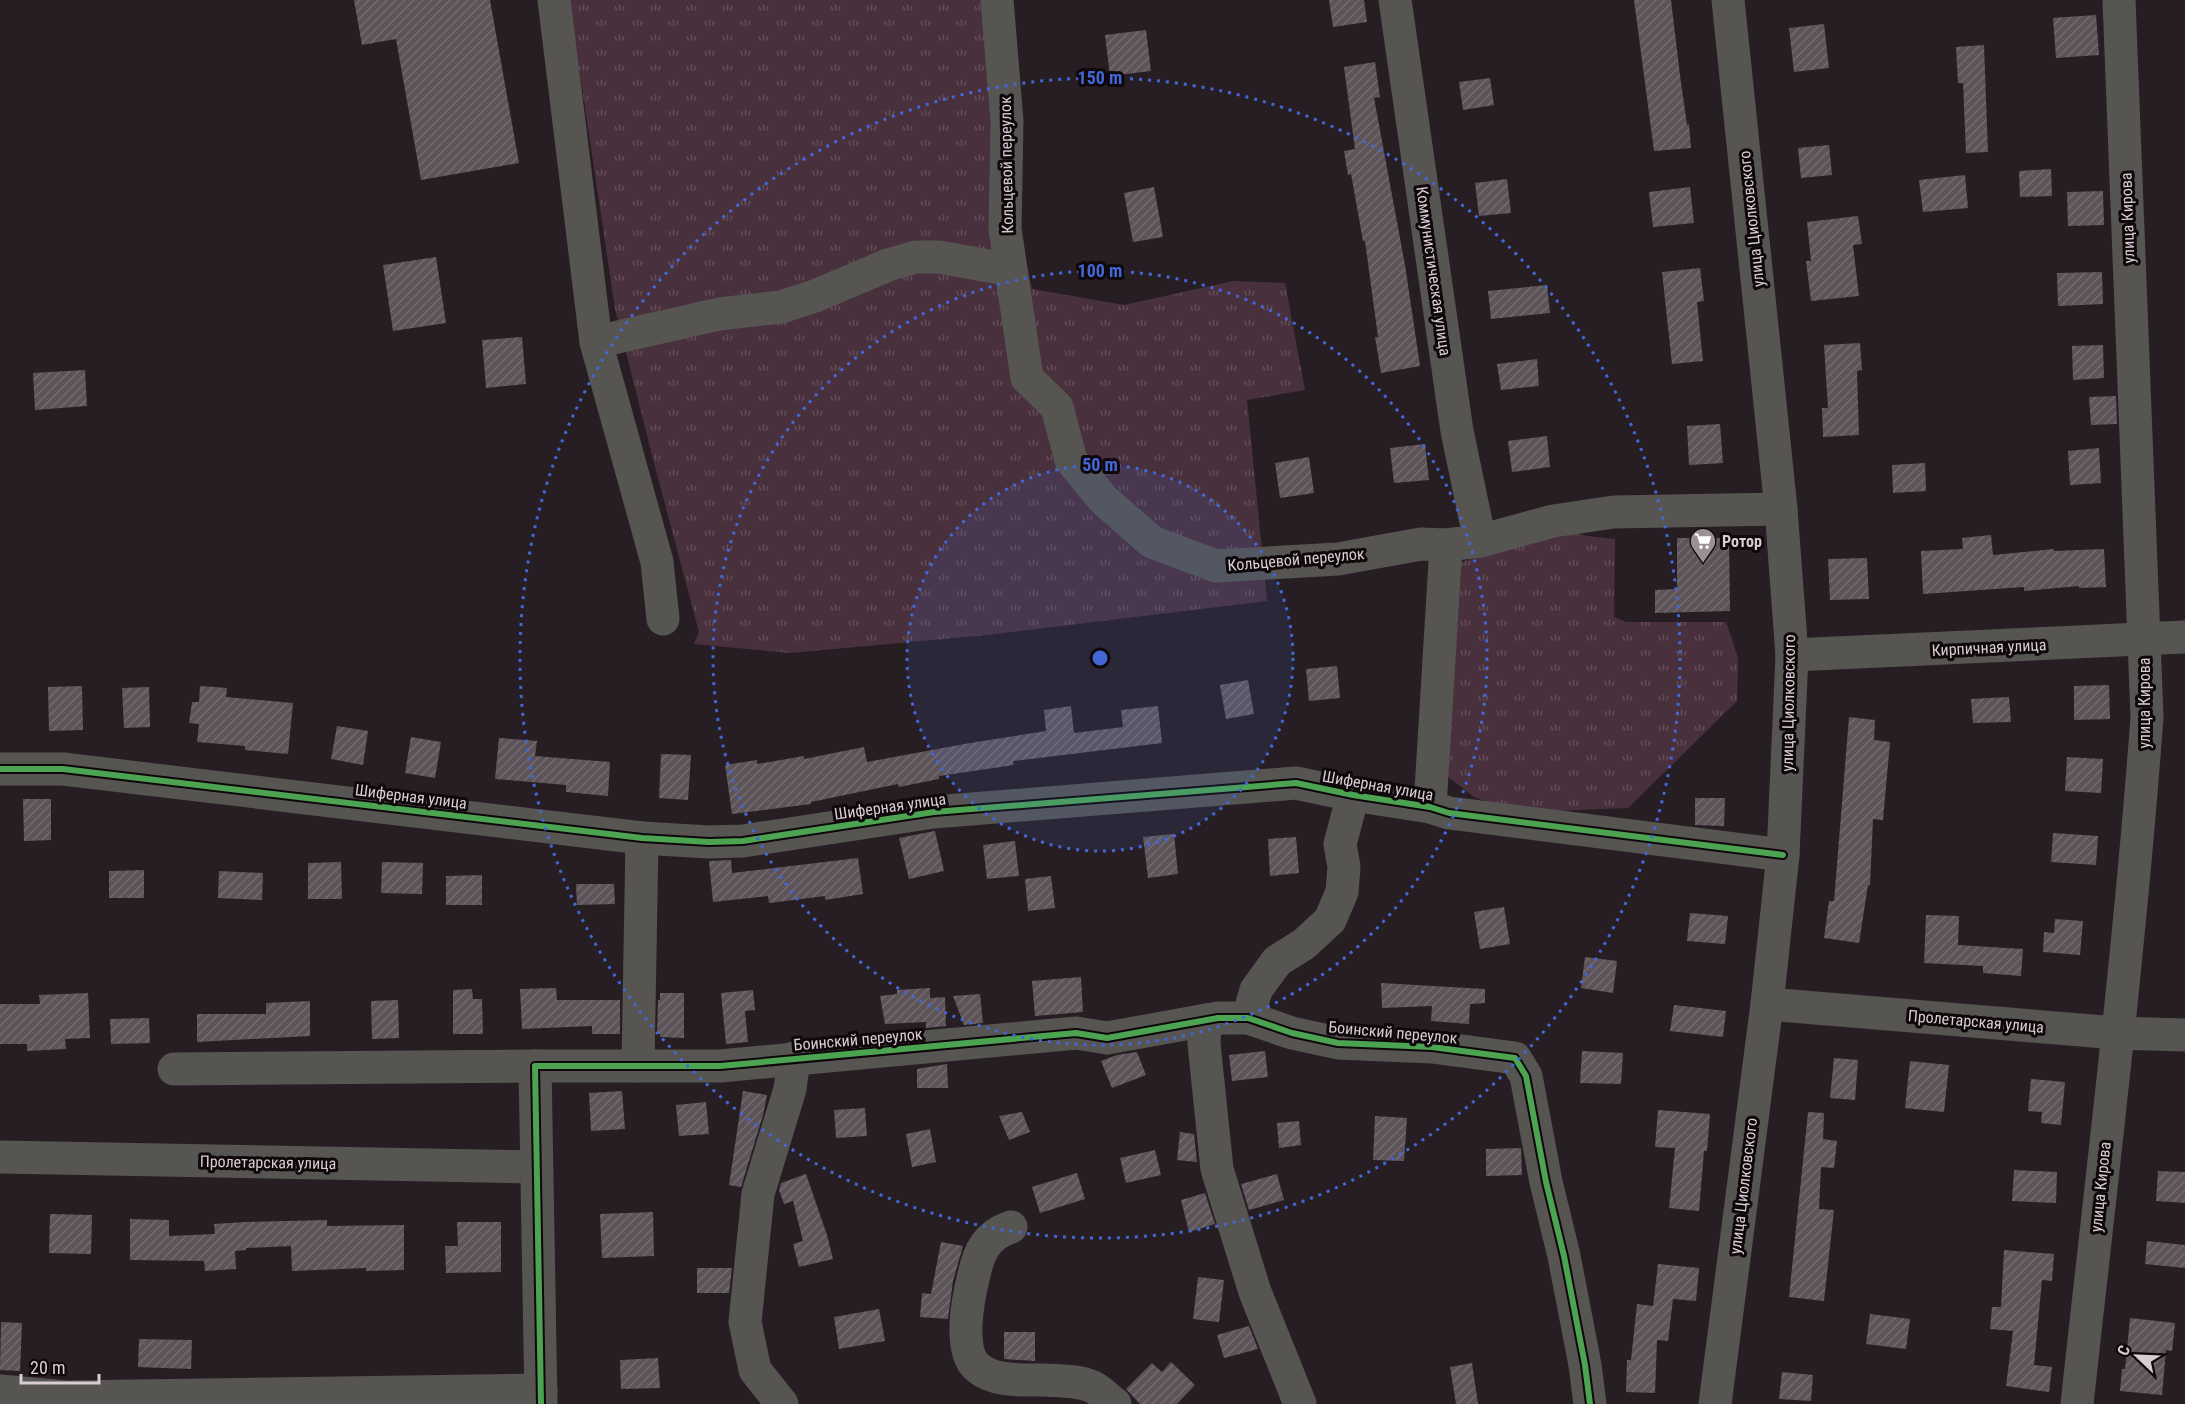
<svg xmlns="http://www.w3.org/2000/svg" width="2185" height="1404" font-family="'Roboto Condensed',sans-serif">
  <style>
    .grass { fill: url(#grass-tufts) }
    .building { fill: url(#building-hatch) }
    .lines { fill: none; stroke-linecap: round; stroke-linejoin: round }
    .minor { stroke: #565552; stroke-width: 33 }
    .cycleway-casing { stroke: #0f080b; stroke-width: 10 }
    .cycleway { stroke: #4ca352; stroke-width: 6 }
    .ring { fill: none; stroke: #4367d7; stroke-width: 3; stroke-dasharray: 3 6 }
    .labels { text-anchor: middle; stroke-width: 6; stroke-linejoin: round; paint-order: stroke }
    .street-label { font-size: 16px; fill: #d9cdd3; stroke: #0f080b }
    .poi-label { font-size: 16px; font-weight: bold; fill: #d9cdd3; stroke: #0f080b; text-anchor: start }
    .centre { fill: #4367d7; stroke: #0f080b; stroke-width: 3 }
    .ring-label { font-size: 18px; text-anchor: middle; font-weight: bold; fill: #4367d7; stroke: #0f080b; stroke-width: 6; stroke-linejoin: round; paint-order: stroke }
  </style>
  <defs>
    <pattern id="grass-tufts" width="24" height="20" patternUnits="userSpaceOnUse" patternTransform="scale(1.5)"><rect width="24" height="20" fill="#49303d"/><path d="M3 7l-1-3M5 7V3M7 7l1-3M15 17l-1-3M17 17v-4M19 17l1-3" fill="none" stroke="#634d58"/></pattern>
    <pattern id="building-hatch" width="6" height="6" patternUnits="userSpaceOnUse" patternTransform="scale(1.5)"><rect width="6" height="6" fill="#5d5459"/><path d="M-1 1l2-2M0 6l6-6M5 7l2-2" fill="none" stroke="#746b70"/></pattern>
  </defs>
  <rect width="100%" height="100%" fill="#271e23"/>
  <g class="grass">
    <path d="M 569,0 L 986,0 L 992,104 L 1032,289 L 1124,305 L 1233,281 L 1285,283 L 1305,390 L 1247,400 L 1267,601 L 987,635 L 790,653 L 694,644 L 699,632 L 654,463 L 615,309 Z"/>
    <path d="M 1567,531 L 1587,536 L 1615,539 L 1614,617 L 1626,622 L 1726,622 L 1738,658 L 1737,701 L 1628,808 L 1501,813 L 1491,803 L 1474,797 L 1447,776 L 1451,566 L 1511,544 Z"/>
  </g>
  <g class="building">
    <path d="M 354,0 L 490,0 L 519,163 L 421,180 L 396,39 L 362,45 Z"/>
    <path d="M 1329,0 L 1364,0 L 1367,22 L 1333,27 Z"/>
    <path d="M 1634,0 L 1671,0 L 1680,75 L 1687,125 L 1689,124 L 1691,148 L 1654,151 Z"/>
    <path d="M 2096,15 L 2099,55 L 2056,58 L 2053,18 Z"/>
    <path d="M 1824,24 L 1829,68 L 1794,72 L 1789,28 Z"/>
    <path d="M 1146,30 L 1151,71 L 1110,76 L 1105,35 Z"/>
    <path d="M 1984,45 L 1988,152 L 1966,153 L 1963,83 L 1958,83 L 1956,47 Z"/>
    <path d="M 1375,62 L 1380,97 L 1374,98 L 1405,265 L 1420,366 L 1381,373 L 1375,337 L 1378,337 L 1365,241 L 1363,241 L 1351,174 L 1348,175 L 1344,151 L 1355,149 L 1344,67 Z"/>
    <path d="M 1490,78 L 1494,105 L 1463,110 L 1459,82 Z"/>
    <path d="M 1829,145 L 1832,175 L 1801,178 L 1798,148 Z"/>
    <path d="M 2051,169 L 2052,196 L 2020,197 L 2019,171 Z"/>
    <path d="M 1965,175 L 1968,208 L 1923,212 L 1919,180 Z"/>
    <path d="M 1507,179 L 1511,213 L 1479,216 L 1475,183 Z"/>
    <path d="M 1154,187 L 1163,237 L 1133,242 L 1124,193 Z"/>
    <path d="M 1690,187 L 1694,223 L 1653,227 L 1649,192 Z"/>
    <path d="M 2103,191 L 2104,225 L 2068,226 L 2067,192 Z"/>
    <path d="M 1858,216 L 1862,244 L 1853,245 L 1859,296 L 1811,301 L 1806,261 L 1811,261 L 1807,222 Z"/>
    <path d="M 436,257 L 446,323 L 393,331 L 383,265 Z"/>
    <path d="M 1700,268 L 1704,301 L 1697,302 L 1703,361 L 1672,364 L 1662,272 Z"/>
    <path d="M 2102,272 L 2103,304 L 2058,306 L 2057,273 Z"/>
    <path d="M 1547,285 L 1550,313 L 1491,319 L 1488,291 Z"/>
    <path d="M 522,337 L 526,384 L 486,388 L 482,340 Z"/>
    <path d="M 1860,343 L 1862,370 L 1857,371 L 1859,435 L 1823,437 L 1822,408 L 1828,408 L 1824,345 Z"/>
    <path d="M 2103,345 L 2104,378 L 2073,380 L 2072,346 Z"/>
    <path d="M 1537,359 L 1539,386 L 1501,390 L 1497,364 Z"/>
    <path d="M 85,370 L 87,406 L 35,410 L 33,373 Z"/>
    <path d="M 2116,396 L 2117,424 L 2091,425 L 2089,397 Z"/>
    <path d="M 1720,424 L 1723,463 L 1689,465 L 1687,426 Z"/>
    <path d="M 1547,436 L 1550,467 L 1512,472 L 1508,441 Z"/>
    <path d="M 1425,444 L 1429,480 L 1394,483 L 1390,448 Z"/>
    <path d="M 2099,448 L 2101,483 L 2070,485 L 2068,451 Z"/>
    <path d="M 1309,457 L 1314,493 L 1280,498 L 1275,463 Z"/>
    <path d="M 1925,463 L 1926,491 L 1893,493 L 1892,465 Z"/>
    <path d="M 1991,535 L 1993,555 L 2054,549 L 2054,551 L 2104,549 L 2106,587 L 2079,588 L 2079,586 L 2024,591 L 2024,587 L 1923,594 L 1921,551 L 1963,549 L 1962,538 Z"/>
    <path d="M 1677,538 L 1729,538 L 1730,611 L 1655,613 L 1655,590 L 1677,589 Z"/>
    <path d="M 1867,558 L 1869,599 L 1830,600 L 1828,559 Z"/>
    <path d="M 1337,666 L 1340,698 L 1309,701 L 1306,669 Z"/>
    <path d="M 1248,680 L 1254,714 L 1226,719 L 1220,685 Z"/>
    <path d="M 2109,685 L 2110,719 L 2074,720 L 2074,686 Z"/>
    <path d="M 82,686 L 83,730 L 49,731 L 48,687 Z"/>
    <path d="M 200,686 L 227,688 L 226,697 L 293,703 L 288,754 L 245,750 L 245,746 L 197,742 L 199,724 L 189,723 L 192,702 L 199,702 Z"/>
    <path d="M 149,687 L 150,727 L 124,728 L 122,688 Z"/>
    <path d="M 2009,697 L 2011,722 L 1973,723 L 1971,699 Z"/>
    <path d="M 1071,706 L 1074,733 L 1123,727 L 1121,710 L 1158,706 L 1162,743 L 1013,761 L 1014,765 L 939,776 L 939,779 L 899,787 L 898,784 L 811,802 L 811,804 L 732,814 L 725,765 L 757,760 L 757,764 L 804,756 L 804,759 L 864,747 L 867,762 L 970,743 L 1046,731 L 1044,710 Z"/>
    <path d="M 1849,717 L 1875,720 L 1874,740 L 1890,742 L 1883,820 L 1873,819 L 1870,885 L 1868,885 L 1859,943 L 1824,938 L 1829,901 L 1834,901 Z"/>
    <path d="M 337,726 L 368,731 L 363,765 L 331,759 Z"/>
    <path d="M 411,737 L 441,742 L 435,778 L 405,773 Z"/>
    <path d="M 499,738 L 537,741 L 535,756 L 610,762 L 608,796 L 566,792 L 566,785 L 495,779 Z"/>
    <path d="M 661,754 L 691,755 L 688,800 L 659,798 Z"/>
    <path d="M 2067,757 L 2103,759 L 2101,793 L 2065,791 Z"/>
    <path d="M 1695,798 L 1725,798 L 1724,826 L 1695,825 Z"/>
    <path d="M 23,799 L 51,799 L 51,840 L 24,841 Z"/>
    <path d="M 935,831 L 944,871 L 909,879 L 899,838 Z"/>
    <path d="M 2053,833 L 2098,836 L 2096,865 L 2051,862 Z"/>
    <path d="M 1174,834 L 1178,874 L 1148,878 L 1143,837 Z"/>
    <path d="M 1296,837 L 1299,873 L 1270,876 L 1268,839 Z"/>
    <path d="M 1015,841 L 1019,876 L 987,879 L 983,845 Z"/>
    <path d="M 858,858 L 863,894 L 825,900 L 825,896 L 769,903 L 768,896 L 713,902 L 709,861 L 731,860 L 732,873 Z"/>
    <path d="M 341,862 L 342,899 L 308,899 L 308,863 Z"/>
    <path d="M 382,862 L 423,863 L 422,894 L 381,893 Z"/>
    <path d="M 144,870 L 144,898 L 109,898 L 109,871 Z"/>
    <path d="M 219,871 L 263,873 L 262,900 L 218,898 Z"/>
    <path d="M 482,875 L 482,905 L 446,905 L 446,876 Z"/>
    <path d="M 1051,876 L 1055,908 L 1028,911 L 1025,879 Z"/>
    <path d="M 576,884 L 614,884 L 615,904 L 577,905 Z"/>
    <path d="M 1504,907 L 1510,944 L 1480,949 L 1474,912 Z"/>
    <path d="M 1690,913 L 1728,916 L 1725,944 L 1687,941 Z"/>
    <path d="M 1926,915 L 1959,916 L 1958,945 L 2023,949 L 2021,976 L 1983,973 L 1983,966 L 1924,963 Z"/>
    <path d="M 2055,919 L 2083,921 L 2080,955 L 2043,952 L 2044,932 L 2054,933 Z"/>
    <path d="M 1585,957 L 1617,961 L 1613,993 L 1581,988 Z"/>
    <path d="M 1081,977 L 1083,1012 L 1035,1016 L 1032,981 Z"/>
    <path d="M 1381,983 L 1485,989 L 1485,1003 L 1470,1004 L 1469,1024 L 1431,1021 L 1432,1006 L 1382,1008 Z"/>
    <path d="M 556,988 L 557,1000 L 620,1000 L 620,1034 L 592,1034 L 592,1026 L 522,1029 L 520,989 Z"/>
    <path d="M 930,988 L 930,998 L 945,997 L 946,1026 L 926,1028 L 926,1022 L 885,1024 L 880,996 L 897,994 L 897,990 Z"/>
    <path d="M 472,989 L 473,999 L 482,999 L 483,1034 L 453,1034 L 453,990 Z"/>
    <path d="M 753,990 L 755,1010 L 745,1011 L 748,1042 L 726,1044 L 721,993 Z"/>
    <path d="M 88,993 L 90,1038 L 65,1039 L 66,1049 L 27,1051 L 27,1044 L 0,1044 L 0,1004 L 40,1004 L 39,995 Z"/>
    <path d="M 660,993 L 684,993 L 684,1038 L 660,1037 L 660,1034 L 657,1034 L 658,1000 L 660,1000 Z"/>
    <path d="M 980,994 L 983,1023 L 964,1025 L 953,996 Z"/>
    <path d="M 398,1000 L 399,1038 L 372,1039 L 371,1001 Z"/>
    <path d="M 310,1001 L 310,1036 L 197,1042 L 197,1014 L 266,1014 L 266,1003 Z"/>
    <path d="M 1674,1005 L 1726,1011 L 1723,1037 L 1670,1031 Z"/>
    <path d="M 149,1018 L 150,1043 L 111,1044 L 110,1019 Z"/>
    <path d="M 1265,1051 L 1268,1077 L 1232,1081 L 1229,1055 Z"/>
    <path d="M 1582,1051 L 1623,1053 L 1621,1084 L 1580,1083 Z"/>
    <path d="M 1137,1052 L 1146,1075 L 1112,1088 L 1101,1061 L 1117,1055 Z"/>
    <path d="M 1834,1058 L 1858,1060 L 1855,1100 L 1830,1098 Z"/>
    <path d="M 1910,1061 L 1949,1065 L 1944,1112 L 1905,1108 Z"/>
    <path d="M 947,1064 L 948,1088 L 917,1088 L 917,1069 Z"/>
    <path d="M 2031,1079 L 2065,1082 L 2061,1125 L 2041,1123 L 2042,1112 L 2028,1111 Z"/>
    <path d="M 622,1091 L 625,1129 L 591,1131 L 589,1093 Z"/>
    <path d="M 743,1091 L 767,1095 L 763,1115 L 741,1187 L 729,1185 Z"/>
    <path d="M 706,1102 L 709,1134 L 679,1136 L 676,1105 Z"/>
    <path d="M 865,1108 L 867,1136 L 836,1138 L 834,1110 Z"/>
    <path d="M 1658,1110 L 1710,1114 L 1707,1151 L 1704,1151 L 1699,1211 L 1669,1208 L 1675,1148 L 1655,1147 Z"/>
    <path d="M 1022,1112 L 1030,1132 L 1009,1140 L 999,1116 Z"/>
    <path d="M 1808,1112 L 1824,1113 L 1823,1139 L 1837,1141 L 1834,1168 L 1821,1167 L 1819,1209 L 1834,1210 L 1824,1301 L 1789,1297 Z"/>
    <path d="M 1375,1116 L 1407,1118 L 1404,1161 L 1373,1160 Z"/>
    <path d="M 1299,1121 L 1301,1145 L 1279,1148 L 1277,1123 Z"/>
    <path d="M 930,1129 L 936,1162 L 912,1167 L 906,1134 Z"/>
    <path d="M 1180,1132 L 1194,1134 L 1197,1162 L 1177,1160 Z"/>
    <path d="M 1521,1148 L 1522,1175 L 1486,1176 L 1486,1149 Z"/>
    <path d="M 1155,1150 L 1161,1175 L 1126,1183 L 1120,1158 Z"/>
    <path d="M 2014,1170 L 2057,1172 L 2056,1203 L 2012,1201 Z"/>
    <path d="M 2158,1171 L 2185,1172 L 2185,1203 L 2156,1201 Z"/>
    <path d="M 1077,1173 L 1085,1199 L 1040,1213 L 1032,1187 Z"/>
    <path d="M 806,1174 L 827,1235 L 833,1259 L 799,1267 L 793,1244 L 803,1241 L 793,1201 L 784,1204 L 779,1190 L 781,1183 Z"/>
    <path d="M 1277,1174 L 1284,1200 L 1249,1210 L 1241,1184 Z"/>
    <path d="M 1205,1193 L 1215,1224 L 1189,1232 L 1181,1200 Z"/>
    <path d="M 653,1212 L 654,1256 L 602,1258 L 600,1214 Z"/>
    <path d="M 50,1214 L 92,1215 L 91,1254 L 49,1253 Z"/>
    <path d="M 130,1219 L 169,1220 L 169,1236 L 215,1234 L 214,1224 L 245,1222 L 327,1220 L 327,1226 L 404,1225 L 404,1270 L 366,1271 L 366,1268 L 292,1271 L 291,1246 L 246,1248 L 246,1250 L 235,1251 L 236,1269 L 205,1271 L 204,1261 L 130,1260 Z"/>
    <path d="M 457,1222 L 501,1222 L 501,1272 L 446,1273 L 445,1246 L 458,1246 Z"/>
    <path d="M 2147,1241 L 2185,1245 L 2185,1268 L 2145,1264 Z"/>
    <path d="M 941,1242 L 963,1246 L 953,1281 L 948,1319 L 920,1317 L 922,1293 L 931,1294 Z"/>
    <path d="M 2004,1250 L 2054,1254 L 2052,1281 L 2042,1280 L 2034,1365 L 2052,1367 L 2049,1392 L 2006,1386 L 2013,1331 L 1990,1329 L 1992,1307 L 2001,1307 Z"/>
    <path d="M 1658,1264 L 1699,1268 L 1696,1301 L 1673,1299 L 1668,1341 L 1657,1340 L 1655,1393 L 1626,1392 L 1627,1360 L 1631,1360 L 1637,1304 L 1653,1306 Z"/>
    <path d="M 697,1268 L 732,1268 L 729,1293 L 697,1293 Z"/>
    <path d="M 1198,1277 L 1224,1280 L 1219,1322 L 1193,1319 Z"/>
    <path d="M 879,1309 L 885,1341 L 839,1349 L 834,1317 Z"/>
    <path d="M 1870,1314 L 1910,1319 L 1906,1349 L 1866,1344 Z"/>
    <path d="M 2130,1318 L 2175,1323 L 2172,1351 L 2166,1350 L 2162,1395 L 2120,1391 L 2122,1369 L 2125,1369 Z"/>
    <path d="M 1,1322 L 22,1323 L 20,1371 L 0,1370 Z"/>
    <path d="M 1249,1326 L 1258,1349 L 1224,1358 L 1217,1335 Z"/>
    <path d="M 1004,1332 L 1035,1332 L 1035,1361 L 1004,1359 Z"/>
    <path d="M 139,1339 L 192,1340 L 191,1369 L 138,1367 Z"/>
    <path d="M 658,1358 L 660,1388 L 621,1389 L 620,1360 Z"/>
    <path d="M 1171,1362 L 1195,1385 L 1177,1404 L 1140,1404 L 1126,1389 L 1152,1363 L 1162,1372 Z"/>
    <path d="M 1472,1363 L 1478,1404 L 1456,1404 L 1450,1367 Z"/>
    <path d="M 1782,1372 L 1813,1375 L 1811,1401 L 1779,1399 Z"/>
  </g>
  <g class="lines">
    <g class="minor">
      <path d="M 554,0 L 596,342 L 657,562 L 663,619"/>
      <path d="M 997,0 L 1007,121 L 1005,229 L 1027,378 L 1057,407 L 1071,460 L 1103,499 L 1152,542 L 1216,566 L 1338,559 L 1421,544 L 1446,545 L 1480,541 L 1553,521 L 1614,512 L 1781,509"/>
      <path d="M 1395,0 L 1457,431 L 1480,541"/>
      <path d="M 596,342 L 719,314 L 781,307 L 815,296 L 888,265 L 916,257 L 939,257 L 1011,270"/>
      <path d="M 1792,655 L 2185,637"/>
      <path d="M 0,769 L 63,769 L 642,838 L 709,842 L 743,841 L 934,812 L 1296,783 L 1353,795 L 1430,807 L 1449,813 L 1783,855"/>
      <path d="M 1430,807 L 1446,545"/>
      <path d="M 1767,1004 L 2117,1033 L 2185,1035"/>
      <path d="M 1248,1018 L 1256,990 L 1277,961 L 1304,944 L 1330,920 L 1342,892 L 1344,867 L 1340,844 L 1353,795"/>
      <path d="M 1205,1020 L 1204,1044 L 1217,1169 L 1255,1292 L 1300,1404"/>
      <path d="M 638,1066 L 642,838"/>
      <path d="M 174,1069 L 535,1066"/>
      <path d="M 0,1157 L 536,1167"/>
      <path d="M 1011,1227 C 987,1235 979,1251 974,1275 C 968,1298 958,1350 977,1367 C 993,1382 1024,1380 1044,1380 C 1060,1381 1078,1380 1093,1387 C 1101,1391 1108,1399 1115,1404"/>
      <path d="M 0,1391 L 66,1397 L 541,1390"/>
      <path d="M 541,1404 L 535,1066 L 720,1066 L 1076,1033 L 1107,1038 L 1218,1018 L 1248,1018 L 1292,1033 L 1338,1043 L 1432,1047 L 1515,1058 L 1526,1076 L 1546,1182 L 1564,1256 L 1585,1365 L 1590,1404"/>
      <path d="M 782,1404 L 755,1370 L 745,1322 L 758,1194 L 790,1089 L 794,1058"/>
      <path d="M 1715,1404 L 1767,1004 L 1783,855 L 1792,655 L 1781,509 L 1728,0"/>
      <path d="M 2077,1404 C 2102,1175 2130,947 2147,717 L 2119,0"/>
    </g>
    <g class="cycleway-casing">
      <g id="cycleway">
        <path d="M 0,769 L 63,769 L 642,838 L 709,842 L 743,841 L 934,812 L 1296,783 L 1353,795 L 1430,807 L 1449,813 L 1783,855"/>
        <path d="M 541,1404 L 535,1066 L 720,1066 L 1076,1033 L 1107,1038 L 1218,1018 L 1248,1018 L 1292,1033 L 1338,1043 L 1432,1047 L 1515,1058 L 1526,1076 L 1546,1182 L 1564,1256 L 1585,1365 L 1590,1404"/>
      </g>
    </g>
    <use href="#cycleway" class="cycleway"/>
  </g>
  <circle cx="1100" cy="658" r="193" fill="#4367d7" fill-opacity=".12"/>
  <g class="ring">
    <circle cx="1100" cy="658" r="193"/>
    <circle cx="1100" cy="658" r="387"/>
    <circle cx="1100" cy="658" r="580"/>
  </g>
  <defs>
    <g id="supermarket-pin" transform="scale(1.35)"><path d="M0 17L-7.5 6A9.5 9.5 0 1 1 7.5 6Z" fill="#9b9095" stroke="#0f080b"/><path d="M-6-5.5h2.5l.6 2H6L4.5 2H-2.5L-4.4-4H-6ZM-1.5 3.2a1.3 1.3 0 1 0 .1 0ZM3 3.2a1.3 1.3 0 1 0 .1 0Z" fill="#fff"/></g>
  </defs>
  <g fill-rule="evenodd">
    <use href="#supermarket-pin" x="1703" y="541"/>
  </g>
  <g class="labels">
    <g class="street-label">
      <text transform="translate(1006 165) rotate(-91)" y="6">Кольцевой переулок</text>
      <text transform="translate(2127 218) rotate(-92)" y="6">улица Кирова</text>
      <text transform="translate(1751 219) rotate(-96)" y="6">улица Циолковского</text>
      <text transform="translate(1434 271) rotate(82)" y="6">Коммунистическая улица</text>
      <text transform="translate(1296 559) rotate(-5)" y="6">Кольцевой переулок</text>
      <text transform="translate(1989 647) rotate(-3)" y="6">Кирпичная улица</text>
      <text transform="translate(1788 703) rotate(-89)" y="6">улица Циолковского</text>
      <text transform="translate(2144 703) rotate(-90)" y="6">улица Кирова</text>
      <text transform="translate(1378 785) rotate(10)" y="6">Шиферная улица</text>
      <text transform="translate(411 796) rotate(7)" y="6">Шиферная улица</text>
      <text transform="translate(890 806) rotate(-8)" y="6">Шиферная улица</text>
      <text transform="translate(1976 1021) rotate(5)" y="6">Пролетарская улица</text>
      <text transform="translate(1393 1032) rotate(5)" y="6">Боинский переулок</text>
      <text transform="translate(858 1039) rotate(-5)" y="6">Боинский переулок</text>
      <text transform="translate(268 1162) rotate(1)" y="6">Пролетарская улица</text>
      <text transform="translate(1743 1186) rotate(-83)" y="6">улица Циолковского</text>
      <text transform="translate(2100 1187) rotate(-84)" y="6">улица Кирова</text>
    </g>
    <g class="poi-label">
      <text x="1722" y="547">Poтор</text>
    </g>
  </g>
  <circle cx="1100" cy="658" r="9" class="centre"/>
  <g class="ring-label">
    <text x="1100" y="84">150 m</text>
    <text x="1100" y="277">100 m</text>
    <text x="1100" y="471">50 m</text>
  </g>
  <g transform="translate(2137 1356) rotate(293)" stroke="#0f080b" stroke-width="4.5" paint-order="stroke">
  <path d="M0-4.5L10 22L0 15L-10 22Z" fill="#d9cdd3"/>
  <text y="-9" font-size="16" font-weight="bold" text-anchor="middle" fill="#d9cdd3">С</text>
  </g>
  <path d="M21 1374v9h78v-9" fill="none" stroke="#d9cdd3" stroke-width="3"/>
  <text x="30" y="1374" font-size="18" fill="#d9cdd3" stroke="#0f080b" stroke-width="4.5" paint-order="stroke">20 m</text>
</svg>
